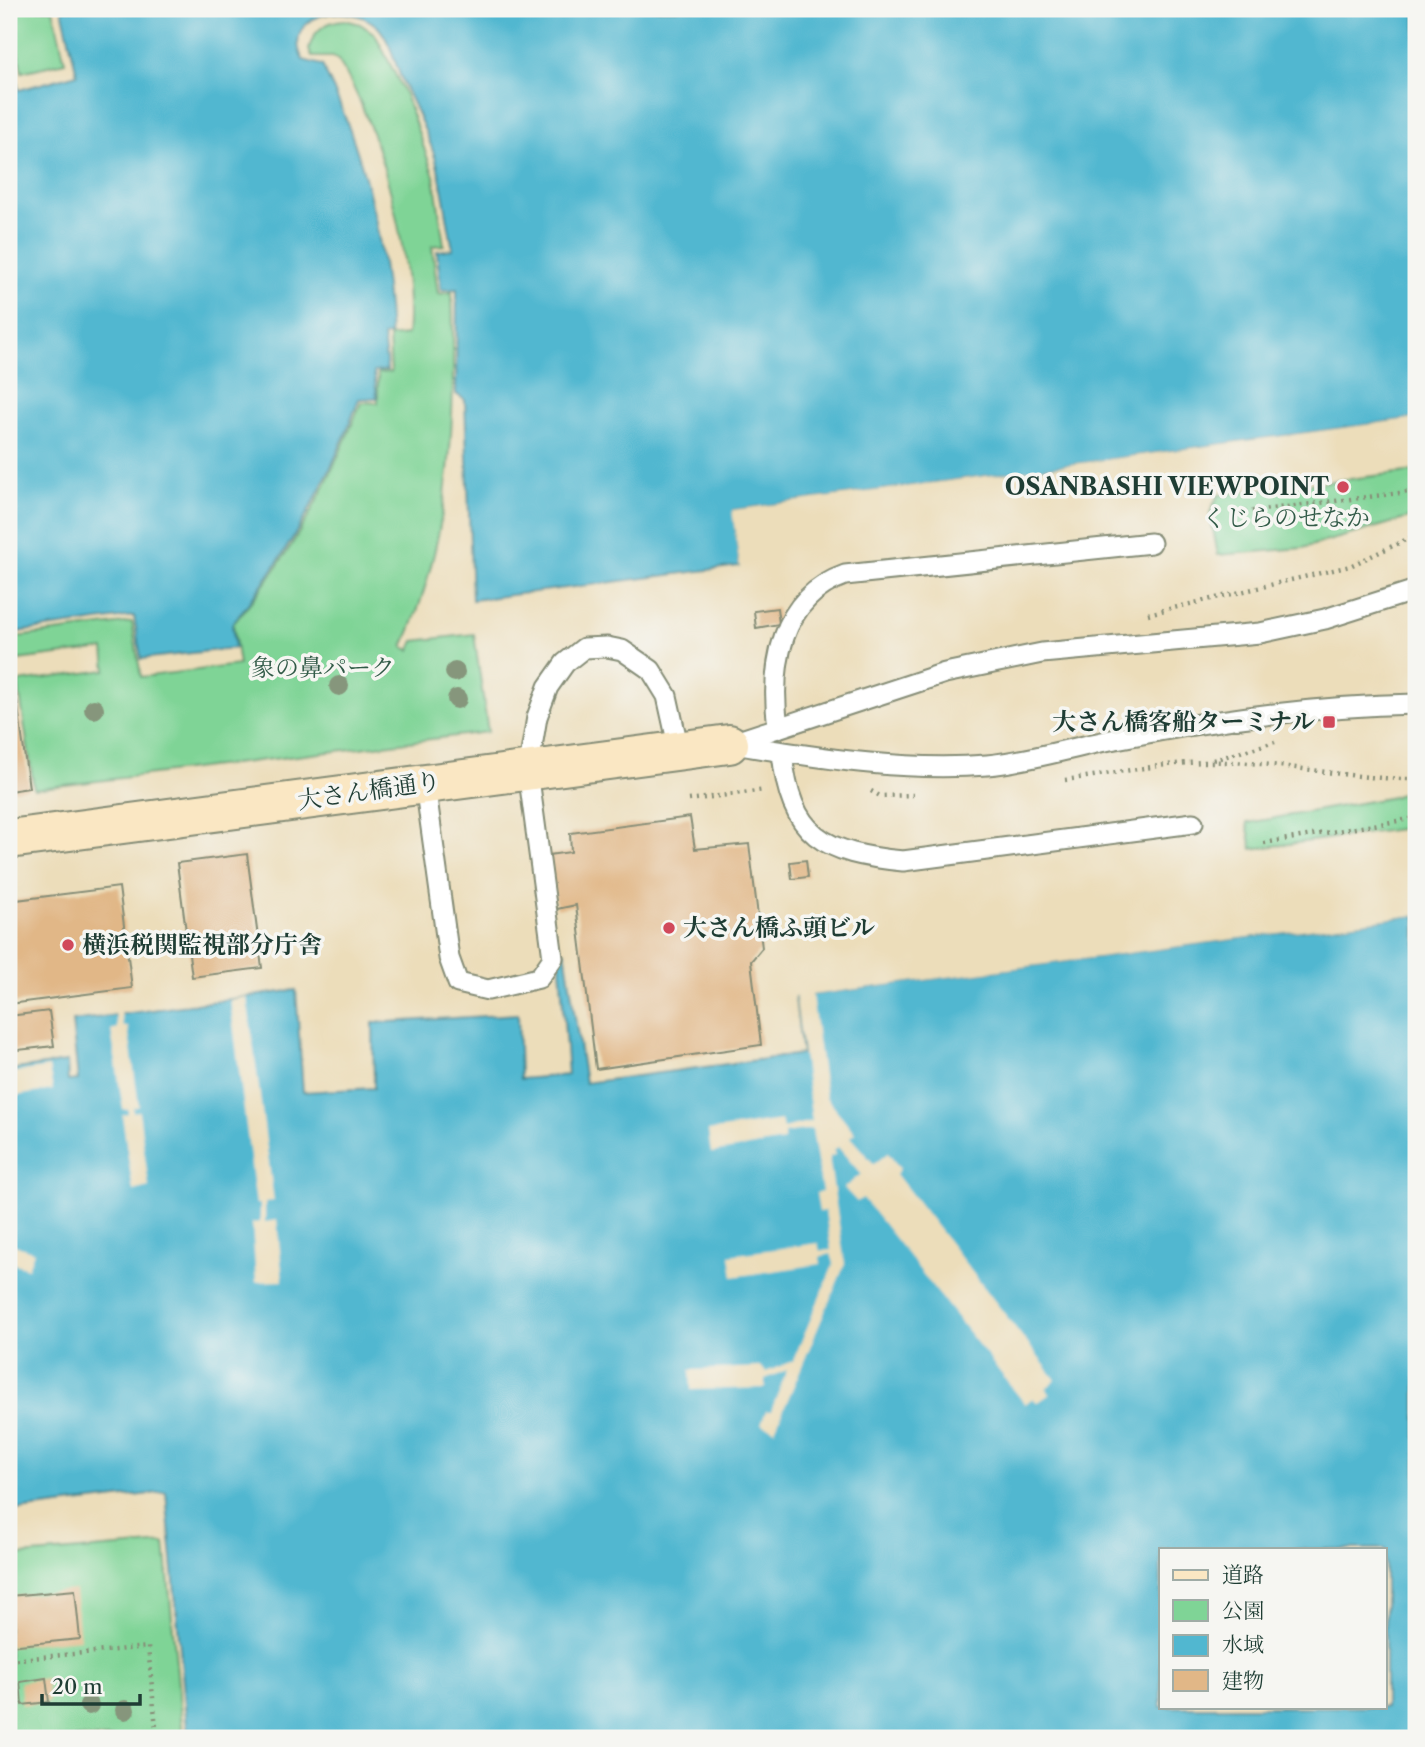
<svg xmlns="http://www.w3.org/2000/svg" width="1425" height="1747" font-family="'Libre Caslon Text','Noto Serif JP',serif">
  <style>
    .green { fill: #7fd496; stroke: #4f8865; stroke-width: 2 }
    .water { fill: #51b7d0; stroke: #387a82; stroke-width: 2; fill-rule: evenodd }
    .pier { fill: #ecddba }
    .building { fill: #e1b787 }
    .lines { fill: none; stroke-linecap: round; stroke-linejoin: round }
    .lane-casing { stroke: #868d77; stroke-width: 23 }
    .secondary-casing { stroke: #868d77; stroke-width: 42 }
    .path { stroke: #868d77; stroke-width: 4.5; stroke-dasharray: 2 5; stroke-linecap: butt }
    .lane { stroke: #fff; stroke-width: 19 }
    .secondary { stroke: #fae7c3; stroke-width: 38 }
    .tree { fill: #86967b }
    .poi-dot { fill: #d1495b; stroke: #f6f6f2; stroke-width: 2.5 }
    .labels { text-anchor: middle; stroke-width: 7; stroke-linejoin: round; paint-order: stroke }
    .poi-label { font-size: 24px; font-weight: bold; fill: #1f3d34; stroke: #f6f6f2; text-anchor: end }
    .park-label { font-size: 24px; fill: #325b48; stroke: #f6f6f2 }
    .street-label { font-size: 24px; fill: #1f3d34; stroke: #f6f6f2 }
  </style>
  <rect width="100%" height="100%" fill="#f6f6f2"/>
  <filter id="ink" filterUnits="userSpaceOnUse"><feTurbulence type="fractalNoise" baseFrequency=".0143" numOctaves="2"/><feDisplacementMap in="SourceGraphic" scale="14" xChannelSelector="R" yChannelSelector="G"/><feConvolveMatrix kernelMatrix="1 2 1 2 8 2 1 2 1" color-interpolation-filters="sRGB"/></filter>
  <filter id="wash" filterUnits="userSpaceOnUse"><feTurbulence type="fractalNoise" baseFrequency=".00686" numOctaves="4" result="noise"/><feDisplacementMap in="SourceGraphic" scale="28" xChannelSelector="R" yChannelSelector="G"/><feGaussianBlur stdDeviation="1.57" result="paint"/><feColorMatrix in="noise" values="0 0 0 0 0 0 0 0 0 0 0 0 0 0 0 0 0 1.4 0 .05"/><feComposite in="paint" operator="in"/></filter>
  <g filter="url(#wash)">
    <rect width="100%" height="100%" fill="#ecddba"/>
    <g class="green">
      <path d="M 9,9 L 53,9 L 65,62 L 22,72 Z"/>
      <path d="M 345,20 L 360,24 L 375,34 L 404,92 L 434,176 L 444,245 L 432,246 L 438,294 L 452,292 C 456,414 453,534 403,647 L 410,650 L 414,641 L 474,634 L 488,732 L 34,789 L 18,682 L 106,670 L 104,649 L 9,661 L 9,638 L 132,622 L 141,677 L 239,665 L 233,624 C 295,551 326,490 361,402 L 378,403 L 378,373 L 391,372 L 389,337 L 407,335 C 415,261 379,123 338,60 L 333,57 L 312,57 L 309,50 C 313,30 325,21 345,20 Z"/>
      <path d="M 1416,471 L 1416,516 L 1303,548 L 1218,555 L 1210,513 L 1218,495 Z"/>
      <path d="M 1416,786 L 1416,827 L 1252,849 L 1247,823 L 1393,797 Z"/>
      <path d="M 165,1543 L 183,1738 L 9,1738 L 9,1556 Z"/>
    </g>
    <g class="water">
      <path d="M 62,9 L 1416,9 L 1416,418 L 733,510 L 740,566 L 472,600 L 465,400 L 456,394 L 457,289 L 441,290 L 437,251 L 453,249 C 447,221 444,192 437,164 C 429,134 412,104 400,75 C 394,60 389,38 377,26 C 347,0 280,14 303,60 L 322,65 C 365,151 385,240 390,335 L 383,336 L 387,370 L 374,372 L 377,398 L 359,399 C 329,483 288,555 232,624 L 235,648 L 141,659 L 134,616 L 9,633 L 9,49 L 19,90 L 77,74 Z"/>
      <path d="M 1416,915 L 1416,1738 L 188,1738 L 166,1492 L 9,1511 L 9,1070 L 67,1062 L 68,1081 L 78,1080 L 72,1021 L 296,990 L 303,1092 L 374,1088 L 373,1023 L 518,1014 L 520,1079 L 568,1075 L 559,952 L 565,951 L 585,1083 L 802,1054 L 795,997 ZM 1161,1549 L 1385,1549 L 1385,1707 L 1161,1707 Z"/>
    </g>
    <g class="pier">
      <path d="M 1416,418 L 1416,422 L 736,513 L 744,565 L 740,569 L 732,510 Z"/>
      <path d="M 1416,911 L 1416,915 L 812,995 L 826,1097 L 855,1133 L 850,1137 L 874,1164 L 888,1153 L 900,1169 L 896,1174 L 1056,1380 L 1046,1388 L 1050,1394 L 1037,1403 L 1033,1398 L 1025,1404 L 863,1198 L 857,1202 L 844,1188 L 861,1174 L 838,1147 L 834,1150 L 835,1155 L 829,1157 L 845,1264 L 775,1430 L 761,1424 L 766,1411 L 771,1411 L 787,1370 L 765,1379 L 765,1388 L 691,1390 L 690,1370 L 761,1367 L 766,1372 L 793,1361 L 834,1263 L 831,1254 L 820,1257 L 821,1264 L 733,1277 L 730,1255 L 818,1243 L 820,1251 L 831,1250 L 825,1211 L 819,1212 L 816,1193 L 822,1192 L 812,1129 L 784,1133 L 784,1141 L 711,1153 L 708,1131 L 781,1120 L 783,1128 L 812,1121 L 795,994 Z"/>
      <path d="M 247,997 L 274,1201 L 265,1202 L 265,1222 L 277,1220 L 283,1281 L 256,1282 L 252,1223 L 260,1222 L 260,1204 L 256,1204 L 230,1000 Z"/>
      <path d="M 121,1011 L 123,1027 L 128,1027 L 139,1106 L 133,1108 L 133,1112 L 139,1111 L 149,1187 L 133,1191 L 122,1115 L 128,1113 L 128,1109 L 123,1109 L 111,1030 L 117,1028 L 115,1012 Z"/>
      <path d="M 49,1067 L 53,1090 L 9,1097 L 9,1073 Z"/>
      <path d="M 9,1243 L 34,1252 L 28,1268 L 9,1262 Z"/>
    </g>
    <g id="blocks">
      <g class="building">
        <path d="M 777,608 L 779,624 L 756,628 L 754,611 Z"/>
        <path d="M 16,692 L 29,788 L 9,791 L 9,693 Z"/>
        <path d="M 690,817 L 695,849 L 749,844 L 762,948 L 751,961 L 761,1045 L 596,1069 L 576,905 L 557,909 L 548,855 L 571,852 L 570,833 Z"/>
        <path d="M 247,854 L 262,968 L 192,977 L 177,863 Z"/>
        <path d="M 806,860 L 808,877 L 792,879 L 790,862 Z"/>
        <path d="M 119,887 L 132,988 L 9,1004 L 9,901 Z"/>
        <path d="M 49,1011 L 54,1046 L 9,1051 L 9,1016 Z"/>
        <path d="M 75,1590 L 80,1639 L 9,1646 L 9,1596 Z"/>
        <path d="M 46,1678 L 49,1702 L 22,1705 L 20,1682 Z"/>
      </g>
    </g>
  </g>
  <g filter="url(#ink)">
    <use href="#blocks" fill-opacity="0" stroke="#868d77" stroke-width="2"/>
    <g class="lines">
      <g class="lane-casing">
        <g id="lane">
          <path d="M 778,728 C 770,666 780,598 845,575 L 1151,543"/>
          <path d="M 729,744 L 945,673 L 1042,653 L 1260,633 L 1325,619 L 1416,590"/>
          <path d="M 733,744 C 817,757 902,772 987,765 C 1031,761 1073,747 1116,739 C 1216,719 1315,706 1416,704"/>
          <path d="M 782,752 C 790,837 824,853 903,861 L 1193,823"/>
          <path d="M 425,784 L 449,958 L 458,983 L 488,990 L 539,978 L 553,958 L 528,771 L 537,717 L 548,687 L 565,663 L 584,648 L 607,647 L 622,650 L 651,670 L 667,696 L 679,750"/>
        </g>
      </g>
      <g class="secondary-casing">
        <path id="secondary" d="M 9,839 L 729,744"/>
      </g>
      <g class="path">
        <path d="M 1238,513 L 1416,491"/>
        <path d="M 1148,614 L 1350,566 L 1416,535"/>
        <path d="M 1213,760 L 1275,742"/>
        <path d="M 1065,780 C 1112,774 1161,763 1208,762 C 1278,760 1346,780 1416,779"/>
        <path d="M 871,791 L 880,796 L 913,795"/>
        <path d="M 689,800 L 765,790"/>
        <path d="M 1264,843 L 1416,818"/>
        <path d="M 9,1660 L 148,1647 L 157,1738"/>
      </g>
      <use href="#lane" class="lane"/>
      <use href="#secondary" class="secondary"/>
    </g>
    <g class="tree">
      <circle cx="455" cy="672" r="10"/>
      <circle cx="339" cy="686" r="10"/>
      <circle cx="457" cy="699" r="10"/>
      <circle cx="94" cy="709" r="10"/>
      <circle cx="89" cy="1705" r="10"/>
      <circle cx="125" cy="1710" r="10"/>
    </g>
  </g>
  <g class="poi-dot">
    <circle cx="1343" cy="487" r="7"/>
    <rect x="1322" y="715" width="14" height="14" rx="3.5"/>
    <circle cx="669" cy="928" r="7"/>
    <circle cx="68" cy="945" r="7"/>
  </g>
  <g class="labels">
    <g class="poi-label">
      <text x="1329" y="495">OSANBASHI VIEWPOINT</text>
      <text x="1315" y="730">大さん橋客船ターミナル</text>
      <text x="683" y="936" text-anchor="start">大さん橋ふ頭ビル</text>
      <text x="82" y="953" text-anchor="start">横浜税関監視部分庁舎</text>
    </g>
    <g class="park-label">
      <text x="1286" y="526">くじらのせなか</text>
      <text x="323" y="676">象の鼻パーク</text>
    </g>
    <g class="street-label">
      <text transform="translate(369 791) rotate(-8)" y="8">大さん橋通り</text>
    </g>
  </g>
  <rect width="1425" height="1747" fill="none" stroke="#f6f6f2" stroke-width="35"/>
  <rect x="1159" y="1548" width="228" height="161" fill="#f6f6f2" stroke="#a0aca6" stroke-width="2"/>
  <rect x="1173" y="1570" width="35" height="10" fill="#fae7c3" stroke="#a0aca6" stroke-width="2"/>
  <text x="1222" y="1582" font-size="21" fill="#1f3d34">道路</text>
  <rect x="1173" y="1600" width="35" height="21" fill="#7fd496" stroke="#a0aca6" stroke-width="2"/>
  <text x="1222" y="1618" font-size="21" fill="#1f3d34">公園</text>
  <rect x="1173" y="1635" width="35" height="21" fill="#51b7d0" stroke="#a0aca6" stroke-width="2"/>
  <text x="1222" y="1652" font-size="21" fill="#1f3d34">水域</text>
  <rect x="1173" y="1670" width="35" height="21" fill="#e1b787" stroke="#a0aca6" stroke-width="2"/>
  <text x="1222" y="1688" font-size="21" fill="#1f3d34">建物</text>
  <path d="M42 1694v10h98v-10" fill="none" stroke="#1f3d34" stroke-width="3.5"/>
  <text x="52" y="1694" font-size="21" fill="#1f3d34" stroke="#f6f6f2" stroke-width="5" paint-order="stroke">20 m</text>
</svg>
